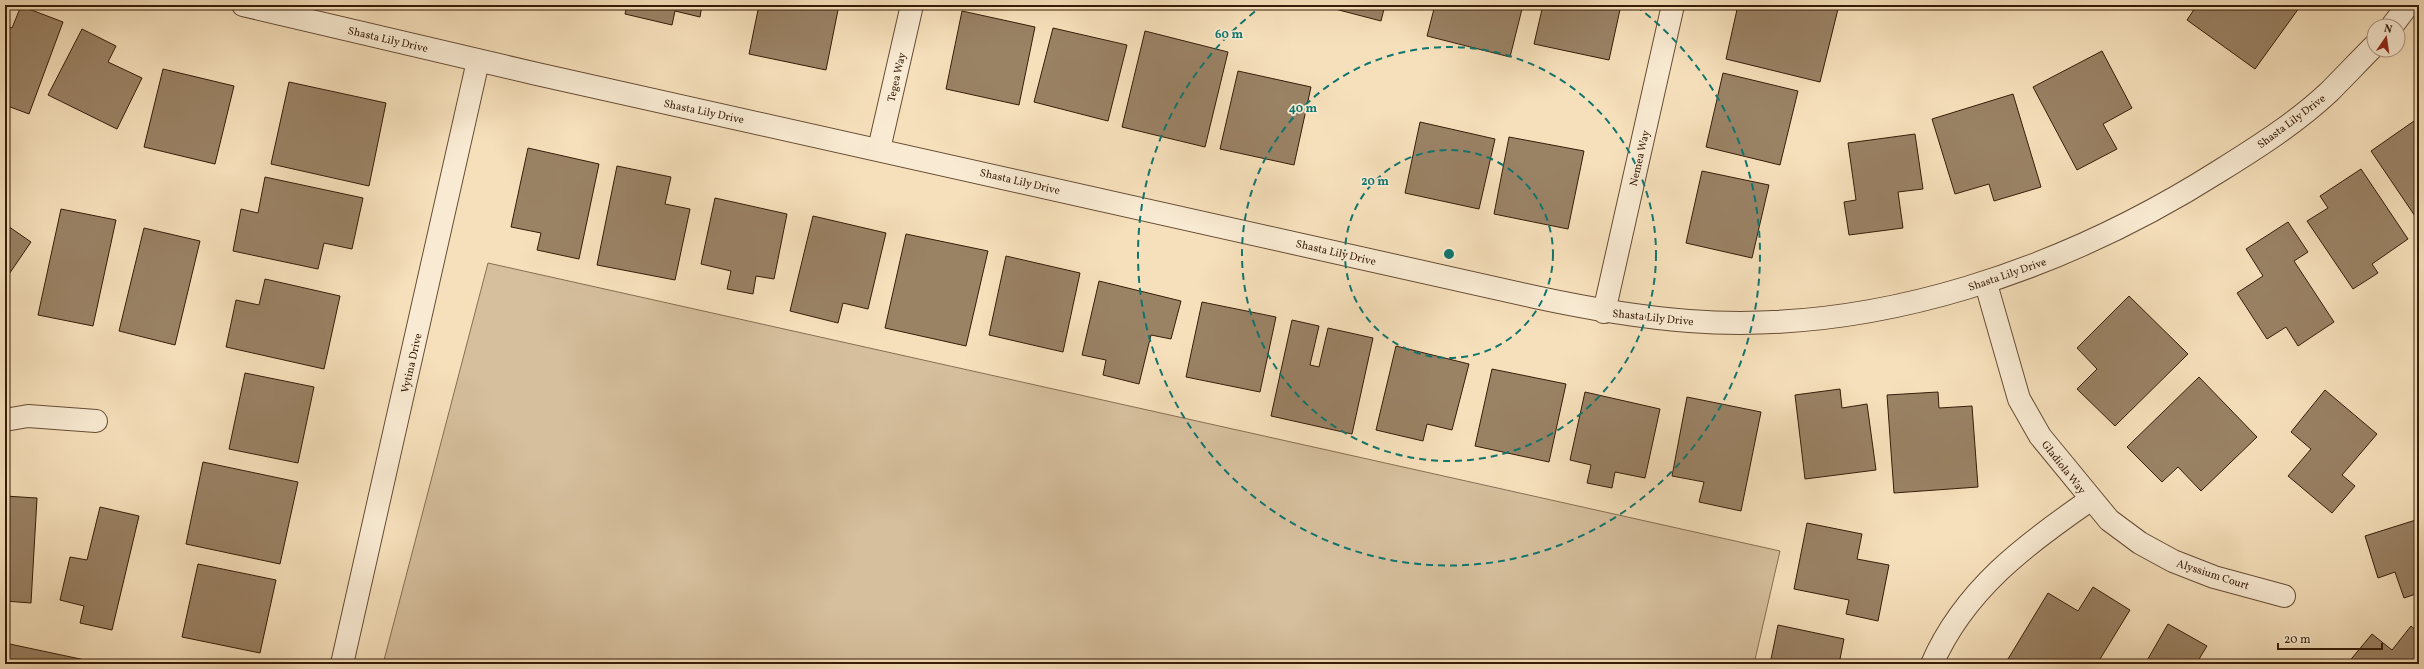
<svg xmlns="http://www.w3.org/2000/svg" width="2424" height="669" font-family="Vollkorn,serif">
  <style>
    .green { fill: #d6bf9d; stroke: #866e52 }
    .building { fill: #9a8265; stroke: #371c08 }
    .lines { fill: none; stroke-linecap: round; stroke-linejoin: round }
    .minor-casing { stroke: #674d35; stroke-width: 24 }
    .minor { stroke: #f9ebd3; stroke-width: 22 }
    .ring { fill: none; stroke: #0f766e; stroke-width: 2; stroke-dasharray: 7 5 }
    .labels { text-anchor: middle; stroke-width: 3.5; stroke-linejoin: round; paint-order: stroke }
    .street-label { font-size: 11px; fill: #371c08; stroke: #f9ebd3 }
    .centre { fill: #0f766e; stroke: #f9ebd3; stroke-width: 2 }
    .ring-label { font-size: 12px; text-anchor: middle; font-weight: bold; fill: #0f766e; stroke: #f9ebd3; stroke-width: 3.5; stroke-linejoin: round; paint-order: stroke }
  </style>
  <rect width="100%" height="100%" fill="#f6e0bb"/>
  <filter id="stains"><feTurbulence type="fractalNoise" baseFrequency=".005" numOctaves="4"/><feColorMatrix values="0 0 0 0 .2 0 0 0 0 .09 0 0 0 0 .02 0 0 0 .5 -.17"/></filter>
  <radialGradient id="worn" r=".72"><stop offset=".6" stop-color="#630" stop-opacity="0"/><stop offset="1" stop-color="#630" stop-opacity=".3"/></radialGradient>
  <path class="green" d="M 488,263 L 1780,551 L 1754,664 L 383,664 Z"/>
  <g class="building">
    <path d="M 627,5 L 702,5 L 700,17 L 675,11 L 672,25 L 625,14 Z"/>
    <path d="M 759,5 L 839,5 L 826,70 L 749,54 Z"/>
    <path d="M 1336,5 L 1385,5 L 1381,21 L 1335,9 Z"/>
    <path d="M 1435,5 L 1523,5 L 1510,57 L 1427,36 Z"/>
    <path d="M 1543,5 L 1621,5 L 1609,60 L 1534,44 Z"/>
    <path d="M 1738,5 L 1839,5 L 1820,82 L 1726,59 Z"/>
    <path d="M 2197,5 L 2295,5 L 2299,8 L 2255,69 L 2187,20 Z"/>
    <path d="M 21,6 L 63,22 L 29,114 L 5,105 L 5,25 L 12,28 Z"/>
    <path d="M 962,11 L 1035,27 L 1019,105 L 946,89 Z"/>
    <path d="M 1053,28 L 1127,45 L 1108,121 L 1034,102 Z"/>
    <path d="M 82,29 L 116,46 L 108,62 L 142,78 L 117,129 L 48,95 Z"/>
    <path d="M 1145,31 L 1228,52 L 1205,147 L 1122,127 Z"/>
    <path d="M 2102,51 L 2132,108 L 2103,124 L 2117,149 L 2077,170 L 2033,87 Z"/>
    <path d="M 163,69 L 234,86 L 215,164 L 144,147 Z"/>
    <path d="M 1238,71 L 1311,87 L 1294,165 L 1220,149 Z"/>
    <path d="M 1723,73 L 1798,91 L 1780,165 L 1706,147 Z"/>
    <path d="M 289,82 L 386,103 L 369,186 L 271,164 Z"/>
    <path d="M 2013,94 L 2041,187 L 1994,201 L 1989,184 L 1955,194 L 1932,119 Z"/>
    <path d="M 2414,121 L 2419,128 L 2419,222 L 2371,151 Z"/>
    <path d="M 1420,122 L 1495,139 L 1479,209 L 1405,193 Z"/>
    <path d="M 1915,134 L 1923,189 L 1898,192 L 1903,228 L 1849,235 L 1844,202 L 1856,200 L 1848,143 Z"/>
    <path d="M 1509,137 L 1584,151 L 1568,229 L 1494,214 Z"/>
    <path d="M 528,148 L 599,164 L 579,259 L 537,250 L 541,233 L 511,227 Z"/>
    <path d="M 617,166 L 671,177 L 665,204 L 690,209 L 675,280 L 597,265 Z"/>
    <path d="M 2361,169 L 2408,239 L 2372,264 L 2378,273 L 2353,289 L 2307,221 L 2328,208 L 2320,196 Z"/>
    <path d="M 1702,171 L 1769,185 L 1752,258 L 1686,243 Z"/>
    <path d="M 265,177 L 363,198 L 352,249 L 324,243 L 318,269 L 233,251 L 241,209 L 258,213 Z"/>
    <path d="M 715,198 L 787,214 L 774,279 L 756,276 L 753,294 L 727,289 L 731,271 L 701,264 Z"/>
    <path d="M 61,209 L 116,220 L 93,326 L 38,315 Z"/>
    <path d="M 813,216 L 886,233 L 868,309 L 843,303 L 838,323 L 790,311 Z"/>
    <path d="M 2288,222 L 2308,252 L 2294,261 L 2334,322 L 2298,346 L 2286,327 L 2267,339 L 2237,293 L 2263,276 L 2246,249 Z"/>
    <path d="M 5,224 L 31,242 L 5,280 Z"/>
    <path d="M 144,228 L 200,241 L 175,345 L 119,331 Z"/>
    <path d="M 906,234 L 988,251 L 966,346 L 885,328 Z"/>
    <path d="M 1006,256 L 1080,273 L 1063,352 L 989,335 Z"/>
    <path d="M 265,279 L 340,296 L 324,369 L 226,347 L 236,300 L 259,305 Z"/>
    <path d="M 1099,281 L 1181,301 L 1171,339 L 1151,335 L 1139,384 L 1103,375 L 1106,360 L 1082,355 Z"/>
    <path d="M 2129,296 L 2188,354 L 2115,426 L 2077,389 L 2097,369 L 2077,348 Z"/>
    <path d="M 1202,302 L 1276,317 L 1260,392 L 1186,377 Z"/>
    <path d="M 1292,320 L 1319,326 L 1310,365 L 1319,367 L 1328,328 L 1373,338 L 1352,434 L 1271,416 Z"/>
    <path d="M 1396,346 L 1469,364 L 1452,430 L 1427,424 L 1423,441 L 1376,430 Z"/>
    <path d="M 1492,369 L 1566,384 L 1549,462 L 1475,446 Z"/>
    <path d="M 245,373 L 314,387 L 298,463 L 229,449 Z"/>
    <path d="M 2199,377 L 2257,437 L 2201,491 L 2178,467 L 2162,482 L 2127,447 Z"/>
    <path d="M 1840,389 L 1842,408 L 1867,404 L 1876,470 L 1805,479 L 1795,395 Z"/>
    <path d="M 2325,390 L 2377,434 L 2342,475 L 2355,486 L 2332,513 L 2288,476 L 2311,449 L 2291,432 Z"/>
    <path d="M 1585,392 L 1660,409 L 1645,478 L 1615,472 L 1612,488 L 1587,483 L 1591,465 L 1570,460 Z"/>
    <path d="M 1938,392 L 1939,408 L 1972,406 L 1978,487 L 1894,493 L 1887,395 Z"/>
    <path d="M 1687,397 L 1761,412 L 1741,511 L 1699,502 L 1704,482 L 1672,476 Z"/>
    <path d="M 203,462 L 298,482 L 280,564 L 186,544 Z"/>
    <path d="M 5,496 L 37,498 L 31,603 L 5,601 Z"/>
    <path d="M 100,507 L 139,516 L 112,630 L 80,623 L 84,606 L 60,600 L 70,557 L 87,560 Z"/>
    <path d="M 2419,519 L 2419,593 L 2404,598 L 2395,572 L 2378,578 L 2365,536 Z"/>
    <path d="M 1807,523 L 1862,534 L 1857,559 L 1889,565 L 1878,621 L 1846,614 L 1849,600 L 1794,589 Z"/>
    <path d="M 198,564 L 276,580 L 260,653 L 182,637 Z"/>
    <path d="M 2093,587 L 2130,610 L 2097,664 L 2005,664 L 2048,593 L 2078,611 Z"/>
    <path d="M 2168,624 L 2207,646 L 2196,664 L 2145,664 Z"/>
    <path d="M 1778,625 L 1844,639 L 1839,664 L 1770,664 Z"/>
    <path d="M 2411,626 L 2419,633 L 2419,664 L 2347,664 L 2372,634 L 2392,650 Z"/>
    <path d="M 5,643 L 85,660 L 84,664 L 5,664 Z"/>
    <path d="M 176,661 L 192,664 L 175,664 Z"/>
  </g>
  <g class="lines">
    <g class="minor-casing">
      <g id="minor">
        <path d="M 243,5 L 537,74 L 1535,297 C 1586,308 1637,317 1689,321 C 1876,335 2065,269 2221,170 C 2258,147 2297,122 2329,92 C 2344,77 2359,61 2374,46"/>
        <path d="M 2392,26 L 2408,5"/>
        <path d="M 879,149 L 912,5"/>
        <path d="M 1986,284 L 2019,399 L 2040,436 L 2109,520 L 2140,543 L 2173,561 L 2214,577 L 2284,596"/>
        <path d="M 1604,312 L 1673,5"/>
        <path d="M 5,420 L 28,416 L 96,421"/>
        <path d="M 342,664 L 478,61"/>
        <path d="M 1932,664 C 1964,590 2026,544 2090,500"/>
      </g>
    </g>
    <use href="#minor" class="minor"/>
  </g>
  <g class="ring">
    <circle cx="1449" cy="254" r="104"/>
    <circle cx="1449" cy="254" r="207"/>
    <path d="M1636 6A311 311 0 1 1 1262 6"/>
  </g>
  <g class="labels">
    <g class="street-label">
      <text transform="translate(388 39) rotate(13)" y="4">Shasta Lily Drive</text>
      <text transform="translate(896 77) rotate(-77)" y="4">Tegea Way</text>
      <text transform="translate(704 111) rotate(12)" y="4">Shasta Lily Drive</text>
      <text transform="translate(2291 121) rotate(-37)" y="4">Shasta Lily Drive</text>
      <text transform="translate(1639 158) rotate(-77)" y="4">Nemea Way</text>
      <text transform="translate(1020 181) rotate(13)" y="4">Shasta Lily Drive</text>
      <text transform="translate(1336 252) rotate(13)" y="4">Shasta Lily Drive</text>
      <text transform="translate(2007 274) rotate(-19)" y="4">Shasta Lily Drive</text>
      <text transform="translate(1653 317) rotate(6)" y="4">Shasta Lily Drive</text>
      <text transform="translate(411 363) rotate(-77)" y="4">Vytina Drive</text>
      <text transform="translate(2064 467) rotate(52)" y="4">Gladiola Way</text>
      <text transform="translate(2213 574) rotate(18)" y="4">Alyssium Court</text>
    </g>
  </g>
  <circle cx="1449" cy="254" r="6" class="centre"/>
  <g class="ring-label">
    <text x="1229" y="38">60 m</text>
    <text x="1303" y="112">40 m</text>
    <text x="1375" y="185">20 m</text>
  </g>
  <rect width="2424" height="669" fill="none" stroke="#f6e0bb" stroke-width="20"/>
  <rect x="6" y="6" width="2412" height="657" fill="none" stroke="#371c08" stroke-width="2"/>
  <rect x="10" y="10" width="2404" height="649" fill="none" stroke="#371c08"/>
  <g transform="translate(2386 38) rotate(13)"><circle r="19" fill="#f9ebd3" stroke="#ab9882"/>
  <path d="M0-3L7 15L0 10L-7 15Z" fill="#8f2418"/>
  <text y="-6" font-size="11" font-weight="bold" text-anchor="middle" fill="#371c08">N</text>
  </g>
  <path d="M2278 643v6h104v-6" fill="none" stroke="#371c08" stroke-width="2"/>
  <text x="2284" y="643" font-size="12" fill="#371c08" stroke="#f9ebd3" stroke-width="3" paint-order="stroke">20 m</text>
  <rect width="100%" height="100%" filter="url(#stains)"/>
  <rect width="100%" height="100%" fill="url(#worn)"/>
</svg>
